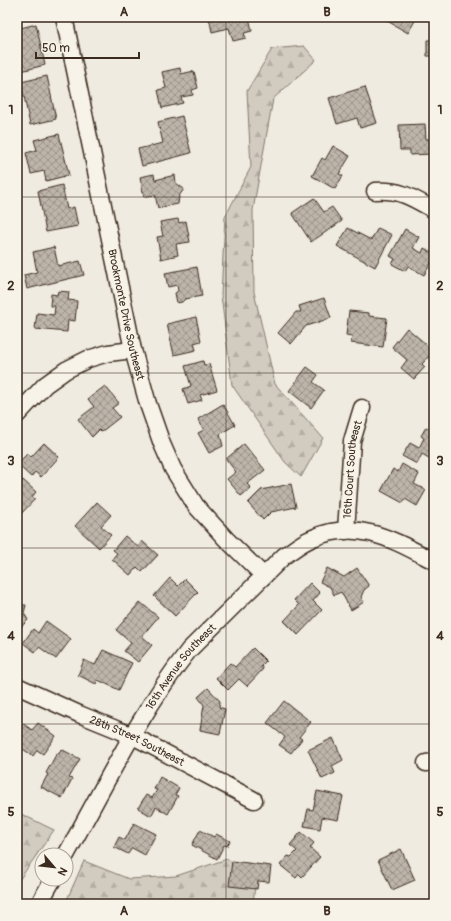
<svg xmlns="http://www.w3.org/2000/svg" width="451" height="921" font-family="Pangolin,sans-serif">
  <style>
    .forest { fill: url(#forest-firs); stroke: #867a6f }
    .building { fill: url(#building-cross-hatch); stroke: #3b2a1e }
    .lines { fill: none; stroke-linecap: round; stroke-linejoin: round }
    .minor-casing { stroke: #3b2a1e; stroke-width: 19 }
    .minor { stroke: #f7f3e8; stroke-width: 16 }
    .grid { fill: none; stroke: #3b2a1e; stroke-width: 1; stroke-opacity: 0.55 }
    .labels { text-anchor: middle; stroke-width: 3; stroke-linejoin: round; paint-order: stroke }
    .street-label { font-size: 11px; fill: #3b2a1e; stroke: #f7f3e8 }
    .neatline { fill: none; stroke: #3b2a1e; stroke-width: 1.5 }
    .grid-label { font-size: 13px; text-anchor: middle; font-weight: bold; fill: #3b2a1e }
  </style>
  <defs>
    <pattern id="forest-firs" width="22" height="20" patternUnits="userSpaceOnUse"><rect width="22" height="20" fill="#d1cbc0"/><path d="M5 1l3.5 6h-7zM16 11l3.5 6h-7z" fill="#b4aea5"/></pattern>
    <pattern id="building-cross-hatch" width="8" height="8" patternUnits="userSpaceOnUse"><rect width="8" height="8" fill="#bdb5aa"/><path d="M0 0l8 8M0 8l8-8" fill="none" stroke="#9b938a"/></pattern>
  </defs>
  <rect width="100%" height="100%" fill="#efebe0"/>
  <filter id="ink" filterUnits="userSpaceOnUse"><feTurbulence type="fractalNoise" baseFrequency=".025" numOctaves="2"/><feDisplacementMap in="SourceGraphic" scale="8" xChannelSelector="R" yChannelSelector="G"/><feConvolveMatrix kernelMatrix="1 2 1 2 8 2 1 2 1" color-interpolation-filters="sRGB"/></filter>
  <g filter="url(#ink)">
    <g class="forest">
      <path d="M 304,46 L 316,60 L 273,99 L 253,210 L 254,292 L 275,384 L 323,438 L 301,477 L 285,462 L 232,385 L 221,295 L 225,217 L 251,167 L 247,91 L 272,49 Z"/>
      <path d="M 17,812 L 54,830 L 17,883 Z"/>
      <path d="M 227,859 L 256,875 L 253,904 L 65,904 L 84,861 L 129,879 L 176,876 Z"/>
    </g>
    <g class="building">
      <path d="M 209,17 L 249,17 L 252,31 L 244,33 L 246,38 L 233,41 L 229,28 L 212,32 Z"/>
      <path d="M 385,17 L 417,17 L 408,33 L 384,19 Z"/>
      <path d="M 36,24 L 45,65 L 17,72 L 17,29 Z"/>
      <path d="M 427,40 L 434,40 L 434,65 L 433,56 L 427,56 Z"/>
      <path d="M 180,68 L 181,74 L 194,71 L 198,88 L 192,90 L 193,95 L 181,97 L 183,103 L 162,108 L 158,90 L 166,88 L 162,72 Z"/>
      <path d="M 47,76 L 56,119 L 30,125 L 21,82 Z"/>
      <path d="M 365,87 L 377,123 L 360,128 L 357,118 L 337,124 L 329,98 Z"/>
      <path d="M 182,116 L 191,153 L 142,166 L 138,149 L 163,143 L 158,122 Z"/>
      <path d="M 425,124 L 426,139 L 432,139 L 432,154 L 410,155 L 410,150 L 400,150 L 399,125 Z"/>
      <path d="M 59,134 L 69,175 L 46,181 L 44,171 L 31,174 L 26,153 L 37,150 L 34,140 Z"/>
      <path d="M 333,146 L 350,156 L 339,174 L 343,176 L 335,189 L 312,176 L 322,158 L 325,160 Z"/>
      <path d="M 154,174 L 155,180 L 175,175 L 176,183 L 184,189 L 179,196 L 178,204 L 158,208 L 155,195 L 144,197 L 140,177 Z"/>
      <path d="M 62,185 L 67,209 L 74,207 L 78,226 L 46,232 L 38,191 Z"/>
      <path d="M 314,198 L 324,212 L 332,207 L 342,221 L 311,242 L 292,213 Z"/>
      <path d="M 178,219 L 179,223 L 186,221 L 190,242 L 176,244 L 178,255 L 161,259 L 157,237 L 163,236 L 160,222 Z"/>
      <path d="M 348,228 L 371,240 L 378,228 L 392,235 L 375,267 L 337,246 Z"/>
      <path d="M 405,229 L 419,237 L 413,248 L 422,253 L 424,248 L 434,254 L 434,258 L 424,275 L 408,266 L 405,271 L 392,264 L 395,259 L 390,256 Z"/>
      <path d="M 54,247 L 58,266 L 80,261 L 84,275 L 27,289 L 24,275 L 37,272 L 33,252 Z"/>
      <path d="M 197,267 L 202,296 L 185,299 L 182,302 L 177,303 L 175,293 L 178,291 L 177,285 L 168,287 L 165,273 Z"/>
      <path d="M 58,291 L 69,292 L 68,300 L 77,301 L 75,321 L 68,320 L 67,332 L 35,329 L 37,313 L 54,315 L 55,306 L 50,306 L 51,294 L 57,295 Z"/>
      <path d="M 324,298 L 331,318 L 306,326 L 291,344 L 278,333 L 296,312 L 301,312 L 299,306 Z"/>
      <path d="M 349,311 L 369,313 L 369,316 L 387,318 L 383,347 L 351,343 L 352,336 L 346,335 Z"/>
      <path d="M 196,317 L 201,341 L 194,343 L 196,350 L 174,355 L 167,324 Z"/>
      <path d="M 407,328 L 434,351 L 422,364 L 425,367 L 414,379 L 401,368 L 407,360 L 392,347 Z"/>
      <path d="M 203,361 L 204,365 L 209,364 L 217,390 L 200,395 L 202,400 L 188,404 L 183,389 L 191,386 L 185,366 Z"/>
      <path d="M 307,367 L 318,375 L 313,382 L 324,390 L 311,408 L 289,391 Z"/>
      <path d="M 105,386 L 119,403 L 112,408 L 120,417 L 101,432 L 99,430 L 92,437 L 78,419 L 94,407 L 88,399 Z"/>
      <path d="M 223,404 L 235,425 L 220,434 L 223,446 L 209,453 L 198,433 L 204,430 L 198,419 Z"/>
      <path d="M 426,427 L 434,431 L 434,461 L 422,454 L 417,464 L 402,456 L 410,443 L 419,448 L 424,438 L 421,436 Z"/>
      <path d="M 44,443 L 59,457 L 41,477 L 35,472 L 31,477 L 17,464 L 27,454 L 31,457 Z"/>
      <path d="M 244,444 L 265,470 L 247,484 L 251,488 L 241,496 L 227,479 L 236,472 L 226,459 Z"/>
      <path d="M 402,464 L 419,474 L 414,484 L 426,490 L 417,506 L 405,499 L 403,503 L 381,491 L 393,469 L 398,472 Z"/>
      <path d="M 23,480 L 36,492 L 32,497 L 35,499 L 19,516 L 17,514 L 17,487 Z"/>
      <path d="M 291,484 L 296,507 L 271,512 L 263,520 L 248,503 L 261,490 Z"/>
      <path d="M 97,502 L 111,515 L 101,526 L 111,535 L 99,548 L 75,526 Z"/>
      <path d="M 125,536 L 138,547 L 142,541 L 158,555 L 142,572 L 137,567 L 130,575 L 112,559 L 117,553 L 113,550 Z"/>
      <path d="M 327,568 L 344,577 L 357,568 L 369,586 L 364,590 L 361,597 L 364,602 L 351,610 L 341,592 L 334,595 L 330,587 L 320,582 Z"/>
      <path d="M 170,578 L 178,586 L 185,579 L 198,592 L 175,616 L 154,596 Z"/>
      <path d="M 310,583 L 320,593 L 313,601 L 322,610 L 298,635 L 284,621 L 299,605 L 294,600 Z"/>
      <path d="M 140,602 L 158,617 L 142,636 L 152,645 L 138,662 L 124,651 L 131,643 L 116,630 Z"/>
      <path d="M 17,605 L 26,605 L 24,613 L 28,620 L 17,631 Z"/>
      <path d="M 46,621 L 71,639 L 56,659 L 39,647 L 35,652 L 23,643 L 33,629 L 38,633 Z"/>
      <path d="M 253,648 L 266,661 L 261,666 L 263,669 L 247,686 L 239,679 L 228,690 L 216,678 L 230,663 L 235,667 Z"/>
      <path d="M 103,650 L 132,663 L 119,690 L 98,680 L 96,684 L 78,675 L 84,660 L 95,665 Z"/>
      <path d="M 208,688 L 220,701 L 219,707 L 225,709 L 220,734 L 200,730 L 204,705 L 198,697 Z"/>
      <path d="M 284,701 L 311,722 L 299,737 L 302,739 L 291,753 L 279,745 L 285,737 L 267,723 Z"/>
      <path d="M 22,723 L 32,730 L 38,723 L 56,736 L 43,754 L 37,750 L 33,756 L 17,745 L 17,729 Z"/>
      <path d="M 333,738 L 343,760 L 332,766 L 335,773 L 322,779 L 308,750 Z"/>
      <path d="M 61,749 L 80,759 L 69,778 L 72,779 L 62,798 L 41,787 L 48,774 L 46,773 L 57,753 L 59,754 Z"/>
      <path d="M 160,777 L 179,788 L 175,795 L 178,796 L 168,814 L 156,807 L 151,816 L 138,808 L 146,795 L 152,798 L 157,790 L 154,789 Z"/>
      <path d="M 317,791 L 343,796 L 338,820 L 322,817 L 320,829 L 304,826 L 308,809 L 313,810 Z"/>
      <path d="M 134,823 L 156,834 L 145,855 L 132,848 L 128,854 L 114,847 L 119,837 L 125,840 Z"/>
      <path d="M 200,830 L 214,837 L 216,834 L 230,841 L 227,846 L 224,845 L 217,859 L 192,845 Z"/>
      <path d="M 301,832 L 314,843 L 310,848 L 320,857 L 302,877 L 299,874 L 296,878 L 280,865 L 288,856 L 291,857 L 297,851 L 290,845 Z"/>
      <path d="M 401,849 L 415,880 L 392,890 L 378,860 Z"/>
      <path d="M 232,861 L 271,866 L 269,882 L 258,881 L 257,889 L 229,886 Z"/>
    </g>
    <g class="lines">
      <g class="minor-casing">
        <g id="minor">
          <path id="s1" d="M 64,17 L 133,350 L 148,404 L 162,444 L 173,469 L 196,506 L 226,539 L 264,576"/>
          <path d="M 375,191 C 400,189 413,198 434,210"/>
          <path d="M 17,415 L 45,385 L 66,370 L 88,359 L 108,353 L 133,350"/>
          <path id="s2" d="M 346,531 L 352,441 L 362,408"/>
          <path id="s3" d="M 17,686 L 79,714 L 133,736 L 254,800"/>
          <path d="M 426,763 L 434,762"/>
          <path id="s4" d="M 66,855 C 104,787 141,711 189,650 L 284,556 C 293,550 302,542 313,538 C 358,518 395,541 434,561"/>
          <path d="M 39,904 L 53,879"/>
        </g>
      </g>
      <use href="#minor" class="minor"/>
    </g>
  </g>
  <path class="grid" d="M 226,17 L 226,904M 17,197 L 434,197M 17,373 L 434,373M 17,548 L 434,548M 17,724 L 434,724"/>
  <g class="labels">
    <g class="street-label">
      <text dy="4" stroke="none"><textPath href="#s1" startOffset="304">Brookmonte Drive Southeast</textPath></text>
      <text dy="4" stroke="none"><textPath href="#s2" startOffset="62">16th Court Southeast</textPath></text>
      <text dy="4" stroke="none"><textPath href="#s4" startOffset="221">16th Avenue Southeast</textPath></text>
      <text dy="4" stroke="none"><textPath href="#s3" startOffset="132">28th Street Southeast</textPath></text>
    </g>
  </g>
  <rect width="451" height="921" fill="none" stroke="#f7f3e8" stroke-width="44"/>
  <g transform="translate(54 867) rotate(118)"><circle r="19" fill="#f7f3e8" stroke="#aca397"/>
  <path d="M0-3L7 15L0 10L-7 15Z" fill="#3b2a1e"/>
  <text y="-6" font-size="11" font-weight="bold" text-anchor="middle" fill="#3b2a1e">N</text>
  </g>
  <path d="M36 52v6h103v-6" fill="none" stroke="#3b2a1e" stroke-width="2"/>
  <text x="42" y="52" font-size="12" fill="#3b2a1e" stroke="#f7f3e8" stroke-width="3" paint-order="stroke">50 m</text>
  <rect x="22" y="22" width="407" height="877" class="neatline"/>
  <g class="grid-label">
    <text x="124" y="16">A</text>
    <text x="327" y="16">B</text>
    <text x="11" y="114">1</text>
    <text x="440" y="114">1</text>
    <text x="11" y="290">2</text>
    <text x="440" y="290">2</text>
    <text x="11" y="465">3</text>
    <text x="440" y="465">3</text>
    <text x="11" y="640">4</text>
    <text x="440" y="640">4</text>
    <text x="11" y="816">5</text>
    <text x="440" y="816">5</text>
    <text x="124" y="915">A</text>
    <text x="327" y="915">B</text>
  </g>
</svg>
